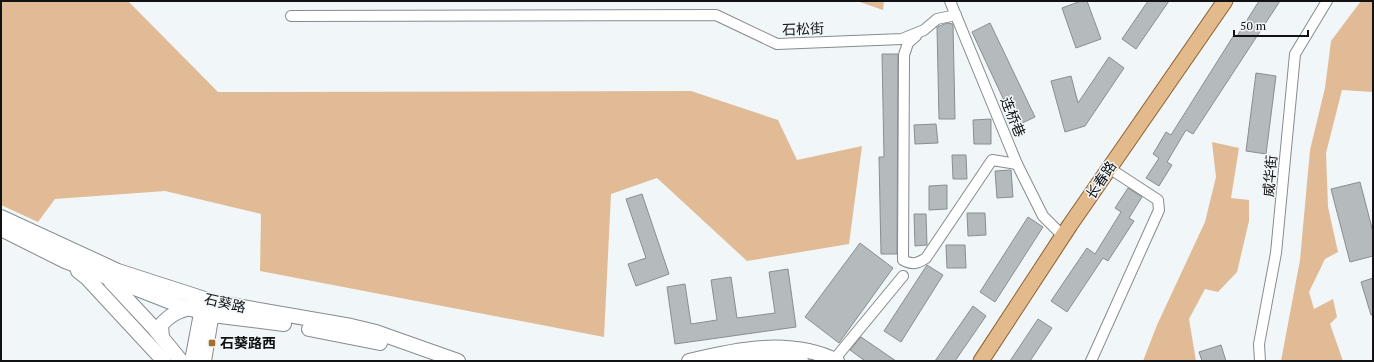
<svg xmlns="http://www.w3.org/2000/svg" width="1374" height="362" font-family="'PT Serif','Noto Sans SC',serif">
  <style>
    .forest { fill: #e1bb95 }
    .building { fill: #b5babc; stroke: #898e91 }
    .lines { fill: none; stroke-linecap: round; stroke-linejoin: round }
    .minor-casing { stroke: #868b8d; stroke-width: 12 }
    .secondary-casing { stroke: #868b8d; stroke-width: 16 }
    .primary-casing { stroke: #8d6130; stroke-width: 17 }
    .minor { stroke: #fff; stroke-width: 10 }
    .secondary { stroke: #fff; stroke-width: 14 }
    .primary { stroke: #e3ba8c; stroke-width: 15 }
    .poi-dot { fill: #a76e2c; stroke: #f1f6f9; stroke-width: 1.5 }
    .labels { text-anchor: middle; stroke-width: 3; stroke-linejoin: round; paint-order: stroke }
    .street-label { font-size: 14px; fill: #111213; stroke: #f1f6f9 }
    .poi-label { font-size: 14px; font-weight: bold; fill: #111213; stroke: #f1f6f9; text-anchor: start }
  </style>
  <rect width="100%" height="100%" fill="#f1f6f9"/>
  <g class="forest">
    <path d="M 1,1 L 128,1 L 218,92 L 691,91 L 778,120 L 797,160 L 862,146 L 849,244 L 747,261 L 657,178 L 611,194 L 604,337 L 260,271 L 261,214 L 165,191 L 55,199 L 38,222 L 1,205 Z"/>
    <path d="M 857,1 L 884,1 L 883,10 Z"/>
    <path d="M 1361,1 L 1373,1 L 1373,92 L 1342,90 L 1326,153 L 1328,207 L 1338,252 L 1325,259 L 1309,292 L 1314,309 L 1333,299 L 1337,317 L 1330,324 L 1343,361 L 1281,361 L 1300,260 L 1310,150 L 1325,88 L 1331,41 Z"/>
    <path d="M 1212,142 L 1239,148 L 1231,198 L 1249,200 L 1249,221 L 1237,272 L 1218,292 L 1205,289 L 1189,319 L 1196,361 L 1143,361 L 1157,325 L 1205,222 L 1216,177 Z"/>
  </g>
  <g class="building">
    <path d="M 1081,1 L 1087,1 L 1101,39 L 1076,48 L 1062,8 Z"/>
    <path d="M 1148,1 L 1169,1 L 1136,49 L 1122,39 Z"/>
    <path d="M 1259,1 L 1280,1 L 1193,134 L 1186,130 L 1167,162 L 1172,165 L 1159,186 L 1146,178 L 1159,158 L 1153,154 L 1166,132 L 1171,135 L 1234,35 L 1237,36 Z"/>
    <path d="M 947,23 L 953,24 L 955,119 L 939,119 L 937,27 Z"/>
    <path d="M 990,23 L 1035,117 L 1016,126 L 972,32 Z"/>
    <path d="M 882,54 L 898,54 L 897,254 L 881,254 L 879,157 L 884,157 Z"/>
    <path d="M 1109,57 L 1124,68 L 1085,126 L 1065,132 L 1051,81 L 1071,76 L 1078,103 Z"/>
    <path d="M 1256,73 L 1276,76 L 1266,154 L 1246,151 Z"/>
    <path d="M 991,119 L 991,144 L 974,144 L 973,120 Z"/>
    <path d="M 936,124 L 938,143 L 915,144 L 914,125 Z"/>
    <path d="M 952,155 L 966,155 L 967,179 L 953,179 Z"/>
    <path d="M 1011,170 L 1013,197 L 997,198 L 995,171 Z"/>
    <path d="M 1360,182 L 1373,232 L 1373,256 L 1350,262 L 1331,189 Z"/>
    <path d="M 947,185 L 947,209 L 929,210 L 929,186 Z"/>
    <path d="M 1128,188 L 1142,197 L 1129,218 L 1134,221 L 1108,261 L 1103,258 L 1067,312 L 1051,301 L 1087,248 L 1095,254 L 1121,212 L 1115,208 Z"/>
    <path d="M 642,194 L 669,274 L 636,286 L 628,264 L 646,258 L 626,199 Z"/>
    <path d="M 967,213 L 985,213 L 986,235 L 968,236 Z"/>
    <path d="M 914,214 L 926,214 L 927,245 L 915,246 Z"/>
    <path d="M 1028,217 L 1043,227 L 995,302 L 980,292 Z"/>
    <path d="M 860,243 L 893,268 L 839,343 L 805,317 Z"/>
    <path d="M 946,245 L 965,245 L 966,268 L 947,268 Z"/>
    <path d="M 927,265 L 943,275 L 901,342 L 884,331 Z"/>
    <path d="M 788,269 L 796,327 L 675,344 L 667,287 L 685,284 L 691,324 L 717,320 L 711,280 L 731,277 L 737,318 L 775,313 L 769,272 Z"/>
    <path d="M 1373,278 L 1373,315 L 1371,315 L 1361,282 Z"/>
    <path d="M 973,306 L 986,316 L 955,361 L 935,361 Z"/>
    <path d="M 1038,319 L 1052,328 L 1030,361 L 1010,361 Z"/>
    <path d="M 861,337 L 896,361 L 865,361 L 850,350 Z"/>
    <path d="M 1221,345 L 1226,361 L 1202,361 L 1199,352 Z"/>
  </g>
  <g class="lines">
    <g class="minor-casing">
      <g id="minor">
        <path d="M 950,1 L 1017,164 L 1043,216 L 1063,236"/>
        <path d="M 291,16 L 716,15 L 777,44 L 902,39 L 924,30 L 937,19 L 956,15"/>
        <path d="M 916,36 L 908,43 L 904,55 L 903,260 C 912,265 917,264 926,258 L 992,160 L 1017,164"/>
        <path d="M 833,361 L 903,276"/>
        <path d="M 1091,361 L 1159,210 L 1158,200 L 1109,168"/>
        <path d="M 1260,361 L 1259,344 L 1276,253 L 1295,54 L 1327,1"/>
      </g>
    </g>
    <g class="secondary-casing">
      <g id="secondary">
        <path d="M 1,217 L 118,271 L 214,302 L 351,326 L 376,332 L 458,361"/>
        <path d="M 1,229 L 65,261 L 181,306 L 212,315 L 284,324"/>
        <path d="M 78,271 L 87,278 L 164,361"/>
        <path d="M 111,282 L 154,328 L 181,361"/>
        <path d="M 309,329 L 380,343"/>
        <path d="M 162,338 L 161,325 C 170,315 177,311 191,308"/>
        <path d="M 192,361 L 203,303"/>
        <path d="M 204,361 L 213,306"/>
        <path d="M 689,361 C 737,349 791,338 837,361"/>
        <path d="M 731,361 L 757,358 L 801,361"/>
      </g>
    </g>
    <g class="primary-casing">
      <path id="primary" d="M 981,361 L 1070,225 L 1225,1"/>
    </g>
    <use href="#minor" class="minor"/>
    <use href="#secondary" class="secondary"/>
    <use href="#primary" class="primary"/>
  </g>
  <rect class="poi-dot" x="208" y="339" width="8" height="8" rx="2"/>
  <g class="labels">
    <g class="street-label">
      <text transform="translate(803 29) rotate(-2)" y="5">石松街</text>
      <text transform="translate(1013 117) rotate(68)" y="5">连桥巷</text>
      <text transform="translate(1270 176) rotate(-85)" y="5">威华街</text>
      <text transform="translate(1101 180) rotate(-56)" y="5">长春路</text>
      <text transform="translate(225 303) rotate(13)" y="5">石葵路</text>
    </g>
    <g class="poi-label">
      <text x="220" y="348">石葵路西</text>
    </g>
  </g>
  <rect width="1374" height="362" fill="none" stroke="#111213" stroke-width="4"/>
  <path d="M1234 30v6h74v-6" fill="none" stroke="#111213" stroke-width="2"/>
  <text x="1240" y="30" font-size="12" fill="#111213" stroke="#f1f6f9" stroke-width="3" paint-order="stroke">50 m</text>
</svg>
